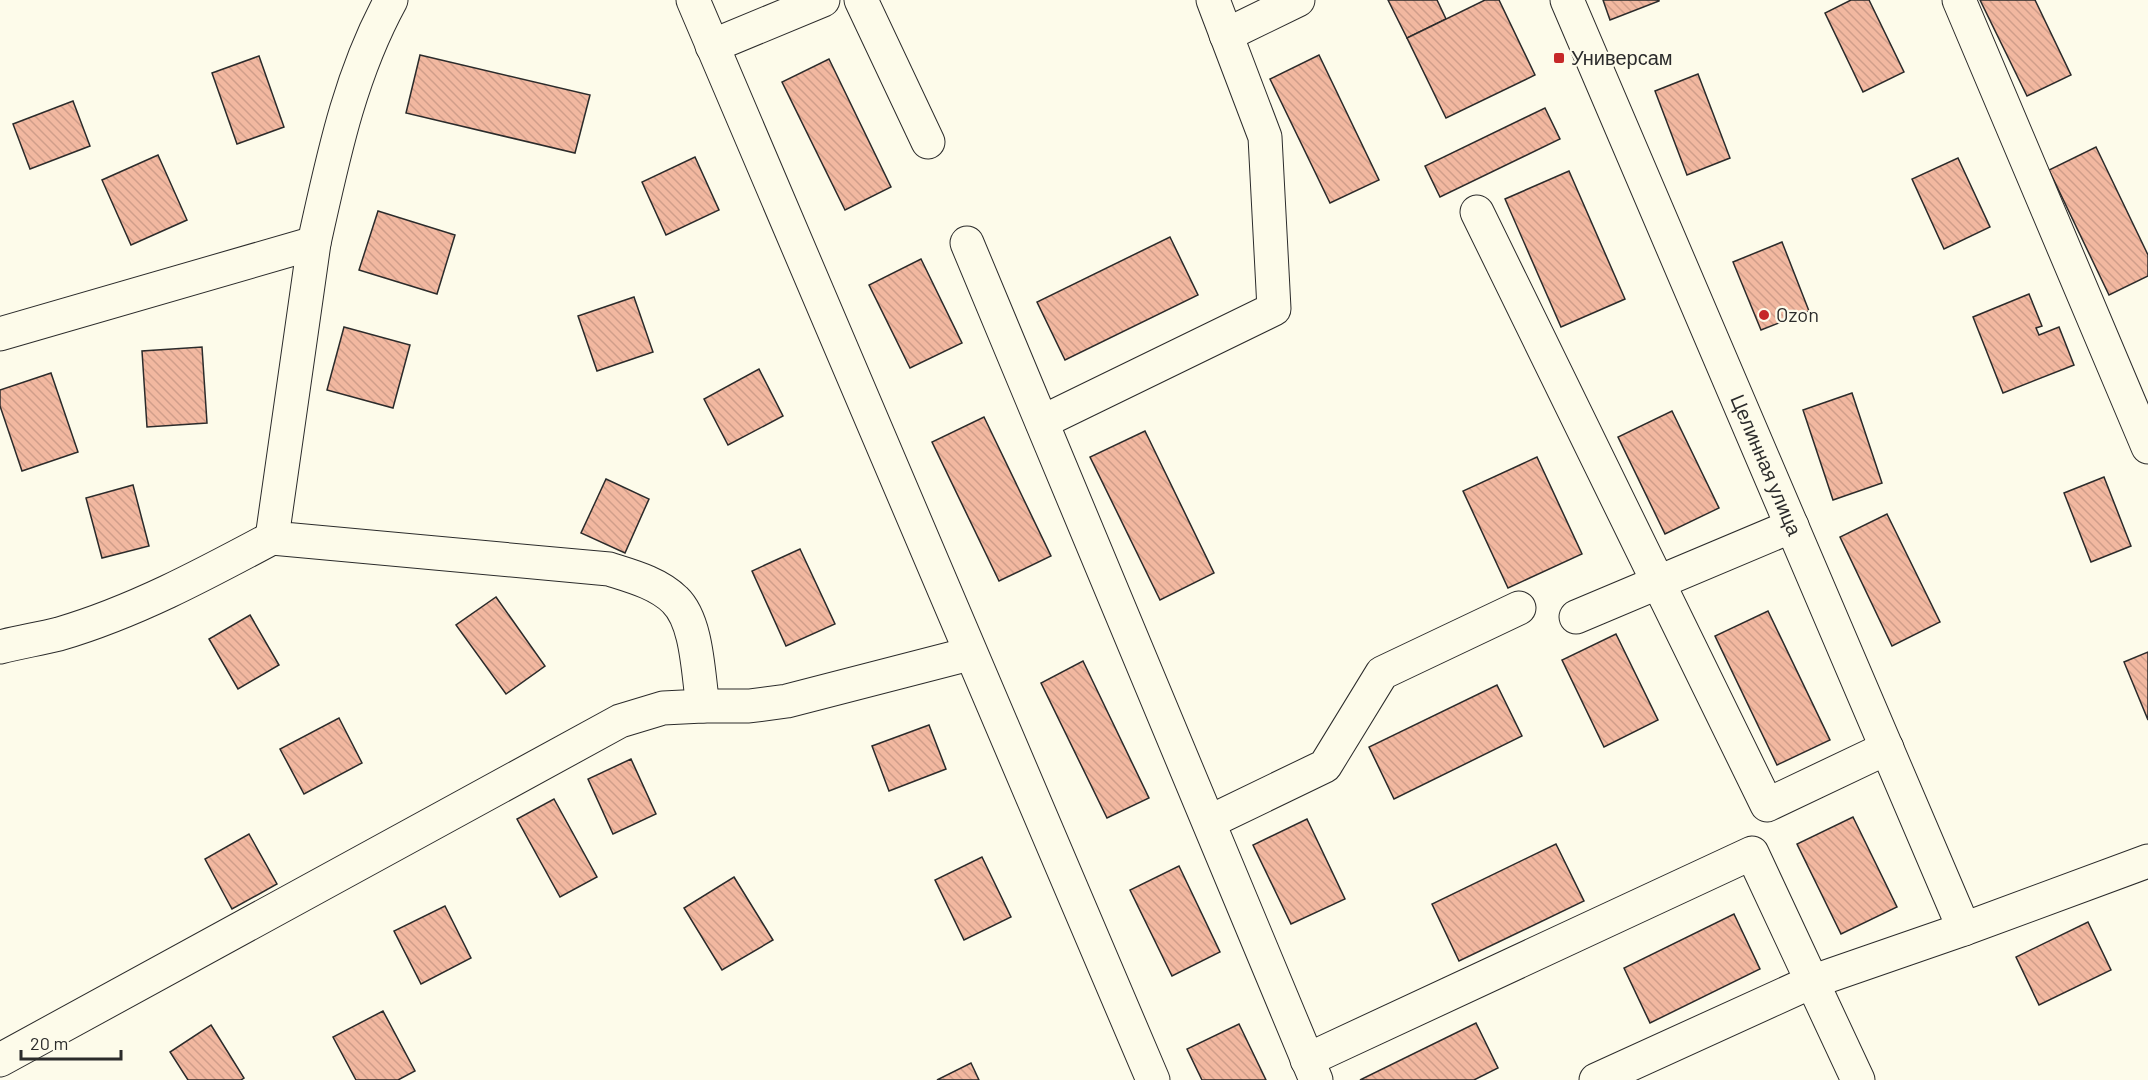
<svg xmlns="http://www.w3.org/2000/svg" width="2148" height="1080" font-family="Barlow,sans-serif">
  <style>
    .building { fill: url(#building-back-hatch); stroke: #2b2b2b; stroke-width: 1.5 }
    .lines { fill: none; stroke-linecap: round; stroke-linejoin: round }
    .minor-casing { stroke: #2b2b2b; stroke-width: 35 }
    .minor { stroke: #fdfbea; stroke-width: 33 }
    .poi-dot { fill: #c62828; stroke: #fdfbea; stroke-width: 2 }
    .labels { text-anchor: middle; stroke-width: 4.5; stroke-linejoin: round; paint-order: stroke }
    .poi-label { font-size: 20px; fill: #2b2b2b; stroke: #fdfbea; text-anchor: start }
    .street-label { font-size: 20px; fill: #2b2b2b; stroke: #fdfbea }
  </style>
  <defs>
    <pattern id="building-back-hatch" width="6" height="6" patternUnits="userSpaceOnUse" patternTransform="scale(1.5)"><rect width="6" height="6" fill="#f2b8a0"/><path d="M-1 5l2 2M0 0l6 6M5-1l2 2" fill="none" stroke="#d09e8a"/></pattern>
  </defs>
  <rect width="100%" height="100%" fill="#fdfbea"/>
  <g class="building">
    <path d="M 1388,0 L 1437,0 L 1446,19 L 1407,38 Z"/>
    <path d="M 1485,0 L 1499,0 L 1535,75 L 1446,118 L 1407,38 Z"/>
    <path d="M 1603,0 L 1659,0 L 1659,1 L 1610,20 Z"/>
    <path d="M 1851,0 L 1869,0 L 1904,72 L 1863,92 L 1825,13 Z"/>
    <path d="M 1980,0 L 2035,0 L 2071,75 L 2027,96 Z"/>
    <path d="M 420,55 L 590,95 L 575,153 L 406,113 Z"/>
    <path d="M 1319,55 L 1379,180 L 1330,203 L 1270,79 Z"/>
    <path d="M 259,56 L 284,127 L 237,144 L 212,73 Z"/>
    <path d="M 829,59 L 891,187 L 845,210 L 782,82 Z"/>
    <path d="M 1698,74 L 1730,158 L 1687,175 L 1655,91 Z"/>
    <path d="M 73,101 L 90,146 L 30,169 L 13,124 Z"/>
    <path d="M 1545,108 L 1560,139 L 1440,197 L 1425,166 Z"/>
    <path d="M 2096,147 L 2148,255 L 2148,276 L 2109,295 L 2049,170 Z"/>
    <path d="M 158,155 L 187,220 L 131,245 L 102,180 Z"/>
    <path d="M 695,157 L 719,210 L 666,235 L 642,182 Z"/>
    <path d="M 1958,158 L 1990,227 L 1944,249 L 1912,179 Z"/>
    <path d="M 1569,171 L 1625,299 L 1561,327 L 1505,199 Z"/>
    <path d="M 378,211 L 455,235 L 437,294 L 359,270 Z"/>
    <path d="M 1170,237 L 1198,295 L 1065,360 L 1037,302 Z"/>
    <path d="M 1782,242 L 1809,311 L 1761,330 L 1733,262 Z"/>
    <path d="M 921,259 L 962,343 L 910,368 L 869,285 Z"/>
    <path d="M 2029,294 L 2042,326 L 2036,328 L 2039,335 L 2059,327 L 2074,365 L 2003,393 L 1973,317 Z"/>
    <path d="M 634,297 L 653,352 L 597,371 L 578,316 Z"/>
    <path d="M 344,327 L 410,345 L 393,408 L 327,390 Z"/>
    <path d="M 202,347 L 207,423 L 147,427 L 142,351 Z"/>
    <path d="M 759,369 L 783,416 L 728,445 L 704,399 Z"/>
    <path d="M 51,373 L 78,452 L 22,471 L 0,406 L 0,390 Z"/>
    <path d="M 1852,393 L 1882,483 L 1833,500 L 1803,410 Z"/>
    <path d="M 1672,411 L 1719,508 L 1665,534 L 1618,437 Z"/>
    <path d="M 984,417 L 1051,556 L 999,581 L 932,442 Z"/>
    <path d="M 1145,431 L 1214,573 L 1160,600 L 1090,457 Z"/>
    <path d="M 1537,457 L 1582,554 L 1508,588 L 1463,491 Z"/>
    <path d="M 2104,477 L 2131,546 L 2091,562 L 2064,493 Z"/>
    <path d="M 606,479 L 649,499 L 625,553 L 581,533 Z"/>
    <path d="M 133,485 L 149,546 L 102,558 L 86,498 Z"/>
    <path d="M 1887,514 L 1940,622 L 1892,646 L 1840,537 Z"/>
    <path d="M 800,549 L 835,624 L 786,646 L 752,571 Z"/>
    <path d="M 496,597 L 545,666 L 506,694 L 456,625 Z"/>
    <path d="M 1768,611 L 1830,740 L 1777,765 L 1715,636 Z"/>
    <path d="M 250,615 L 279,665 L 238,689 L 209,639 Z"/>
    <path d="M 1616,634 L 1658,720 L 1604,747 L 1562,660 Z"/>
    <path d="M 2148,652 L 2148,720 L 2124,662 Z"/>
    <path d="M 1083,661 L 1149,798 L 1107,818 L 1041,683 Z"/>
    <path d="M 1497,685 L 1522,736 L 1394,799 L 1369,747 Z"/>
    <path d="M 339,718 L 362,763 L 304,794 L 280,749 Z"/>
    <path d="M 929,725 L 946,769 L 889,791 L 872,746 Z"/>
    <path d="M 631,759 L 656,814 L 613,834 L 588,779 Z"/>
    <path d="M 554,799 L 597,877 L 560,897 L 517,819 Z"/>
    <path d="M 1853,817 L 1897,907 L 1841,934 L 1797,844 Z"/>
    <path d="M 1307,819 L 1345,899 L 1291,924 L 1253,845 Z"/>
    <path d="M 249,834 L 277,884 L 232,909 L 205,859 Z"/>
    <path d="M 1556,844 L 1584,901 L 1459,961 L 1432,904 Z"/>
    <path d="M 982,857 L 1011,917 L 964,940 L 935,880 Z"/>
    <path d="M 1179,866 L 1220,952 L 1172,976 L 1130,890 Z"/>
    <path d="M 734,877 L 773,940 L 722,970 L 684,908 Z"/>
    <path d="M 445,906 L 471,958 L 421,984 L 394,931 Z"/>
    <path d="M 1734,914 L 1760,969 L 1650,1023 L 1624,968 Z"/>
    <path d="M 2088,922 L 2111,970 L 2039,1005 L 2016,957 Z"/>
    <path d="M 383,1011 L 415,1071 L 398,1080 L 356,1080 L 333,1037 Z"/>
    <path d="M 1476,1023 L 1498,1068 L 1474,1080 L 1360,1080 Z"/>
    <path d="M 1239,1024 L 1266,1080 L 1202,1080 L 1187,1049 Z"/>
    <path d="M 211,1025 L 244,1078 L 241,1080 L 188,1080 L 170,1052 Z"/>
    <path d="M 971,1063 L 979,1080 L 937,1080 Z"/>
  </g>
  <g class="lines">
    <g class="minor-casing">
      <g id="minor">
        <path d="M 693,0 L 1153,1080"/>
        <path d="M 861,0 L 928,142"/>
        <path d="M 1567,0 L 1964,929"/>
        <path d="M 1959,0 L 2148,447"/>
        <path d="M 1226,35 L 1298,0"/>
        <path d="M 712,46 L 823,0"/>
        <path d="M 1477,212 L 1767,805 L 1887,748"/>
        <path d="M 967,243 L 1316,1080"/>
        <path d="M 0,334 L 314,243 C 333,158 349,77 391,0"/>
        <path d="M 1042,422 L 1274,309 L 1265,137 L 1213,0"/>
        <path d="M 1576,617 L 1792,526"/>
        <path d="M 0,647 C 19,642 39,639 59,634 C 134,612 203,575 272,538"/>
        <path d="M 703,706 L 749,706 L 787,701 L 969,654"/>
        <path d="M 1209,822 L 1325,766 L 1382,673 L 1519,608"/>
        <path d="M 0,1060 L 620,721 L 663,708 L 703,706 C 698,676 698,622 675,600 C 658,583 631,576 609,569 L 272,538 L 314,243"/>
        <path d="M 1307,1060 L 1752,853 L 1858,1080"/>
        <path d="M 1596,1080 L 1811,982 L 1964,929 L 2148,861"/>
      </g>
    </g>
    <use href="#minor" class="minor"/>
  </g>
  <g class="poi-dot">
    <rect x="1553" y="52" width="12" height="12" rx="3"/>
    <circle cx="1764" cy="315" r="6"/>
  </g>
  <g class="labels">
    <g class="poi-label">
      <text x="1571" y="65">Универсам</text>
      <text x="1776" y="322">Ozon</text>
    </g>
    <g class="street-label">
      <text transform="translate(1766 465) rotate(67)" y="7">Целинная улица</text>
    </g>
  </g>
  <path d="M21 1050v9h100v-9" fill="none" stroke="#2b2b2b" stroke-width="3"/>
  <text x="30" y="1050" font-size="18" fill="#2b2b2b" stroke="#fdfbea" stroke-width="4.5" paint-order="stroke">20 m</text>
</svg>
